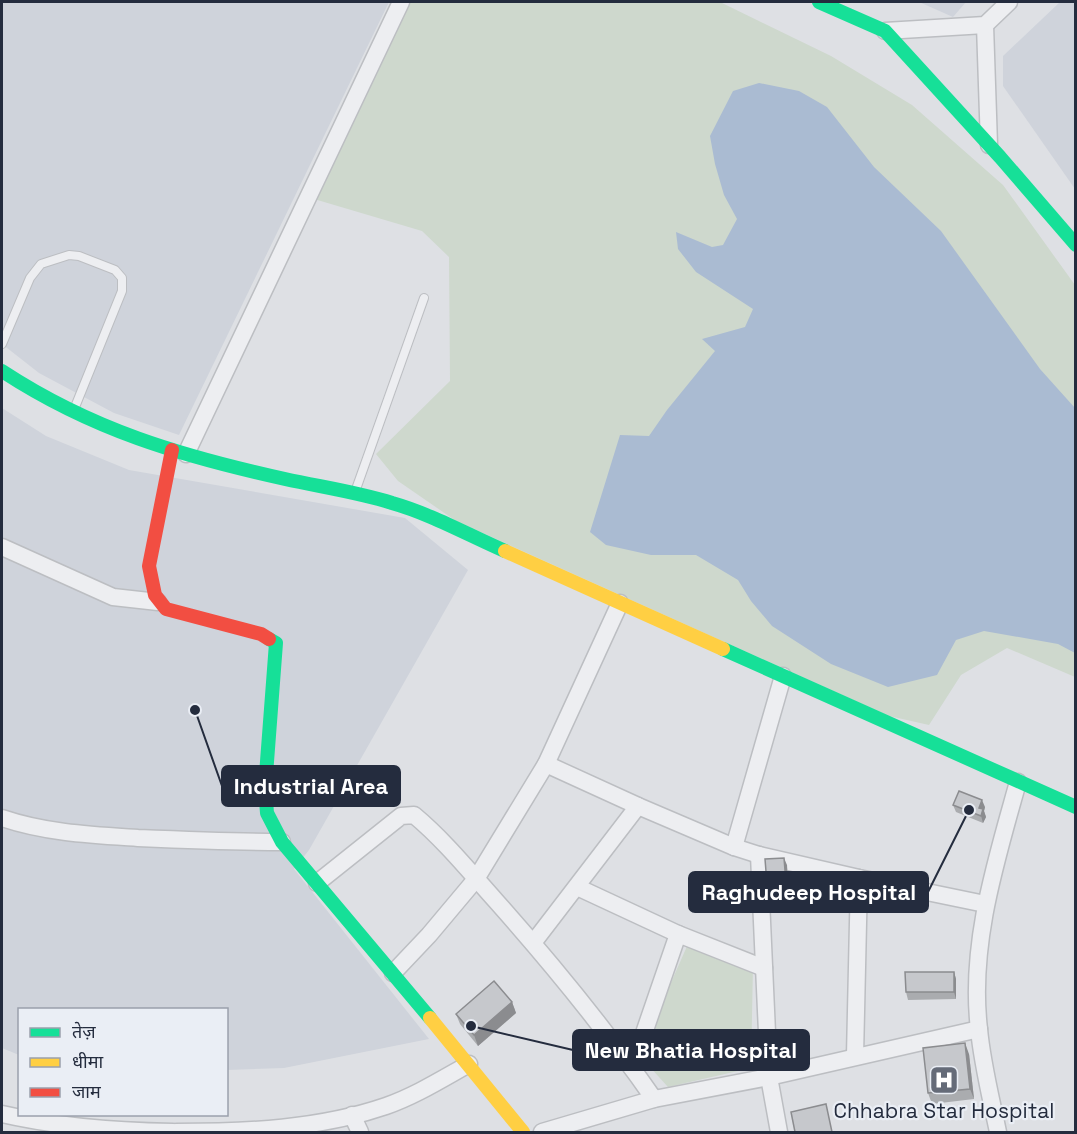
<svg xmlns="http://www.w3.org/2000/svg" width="1077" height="1134" font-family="'Space Grotesk','Noto Sans Devanagari',sans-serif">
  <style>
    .built { fill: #cfd3db }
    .green { fill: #ced8cd }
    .water { fill: #aabbd2 }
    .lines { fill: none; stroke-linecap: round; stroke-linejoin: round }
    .lane-casing { stroke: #bcbec2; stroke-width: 10 }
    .street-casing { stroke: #bcbec2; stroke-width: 19 }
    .lane { stroke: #edeef1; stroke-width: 8 }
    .street { stroke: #edeef1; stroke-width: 16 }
    .fast { stroke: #16e098; stroke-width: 14 }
    .slow { stroke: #ffcf43; stroke-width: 14 }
    .jam { stroke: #f24e42; stroke-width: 14 }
    .wall { fill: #aaacaf }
    .shaded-wall { fill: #8b8c8f }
    .building { fill: #c6c8cc; stroke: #8b8c8f; stroke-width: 1.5 }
    .labels { text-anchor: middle; stroke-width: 4.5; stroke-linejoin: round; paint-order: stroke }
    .poi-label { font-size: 21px; fill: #242c3e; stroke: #eaeef5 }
    .leader { fill: none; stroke: #242c3e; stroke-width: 2 }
    .callout-dot { fill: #242c3e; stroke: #eaeef5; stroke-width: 2 }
    .callout { fill: #242c3e; stroke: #242c3e; stroke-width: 2 }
    .callout-label { font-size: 22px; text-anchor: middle; font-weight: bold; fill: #fff }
  </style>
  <rect width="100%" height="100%" fill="#dee0e4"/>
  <g class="built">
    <path d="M 2,2 L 389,2 L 179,435 L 114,413 L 39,373 L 2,344 Z"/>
    <path d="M 919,2 L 966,2 L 953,17 Z"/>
    <path d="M 1060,2 L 1075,2 L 1075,189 L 1003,86 L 1003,56 Z"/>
    <path d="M 2,408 L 46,436 L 129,470 L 405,518 L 468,570 L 309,850 L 294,869 L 429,1039 L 284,1068 L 227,1070 L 226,1010 L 20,1010 L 19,1055 L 2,1048 Z"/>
  </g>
  <g class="green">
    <path d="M 409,2 L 720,2 L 831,56 L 912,105 L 1003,185 L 1075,285 L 1075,677 L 1007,648 L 961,675 L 929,725 L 889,716 L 456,521 L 398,481 L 376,454 L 450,381 L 449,257 L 422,231 L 314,199 Z"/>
    <path d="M 688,944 L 753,966 L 751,1068 L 668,1087 L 639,1055 Z"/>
  </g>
  <path class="water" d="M 759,83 L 799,91 L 827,107 L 874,167 L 941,231 L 1040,369 L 1075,408 L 1075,653 L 1058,644 L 984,631 L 956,640 L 937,675 L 888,687 L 831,664 L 772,626 L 751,601 L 738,580 L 696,555 L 651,555 L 606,545 L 590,532 L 620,435 L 649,436 L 667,410 L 715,351 L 702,339 L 745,327 L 753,309 L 696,272 L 678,249 L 676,232 L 712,247 L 723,245 L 737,219 L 724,195 L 715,164 L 710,136 L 733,91 Z"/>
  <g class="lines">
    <g class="lane-casing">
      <g id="lane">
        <path d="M 2,344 L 30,278 L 41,264 L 69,255 L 79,256 L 115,270 L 122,278 L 122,291 L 73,412"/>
        <path d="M 355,492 L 424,298"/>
      </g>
    </g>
    <g class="street-casing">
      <g id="street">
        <path d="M 985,25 L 989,145"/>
        <path d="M 885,31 L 985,25 L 1009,2"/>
        <path d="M 186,454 L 401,2"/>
        <path d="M 2,547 L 113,597 L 158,602"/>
        <path d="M 546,764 L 638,806 L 734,847 L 759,855 L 859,878 L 985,904"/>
        <path d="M 2,818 C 46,833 92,835 138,838 C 186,840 234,842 282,842"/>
        <path d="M 734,847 L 783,676"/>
        <path d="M 759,855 L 769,1077 L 779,1132"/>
        <path d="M 317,883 L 401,816 L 414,815 C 444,840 470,872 496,901 C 552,964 606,1030 654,1099"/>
        <path d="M 577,887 L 678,934 L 764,968"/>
        <path d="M 533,943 L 638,806"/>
        <path d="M 393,973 L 429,935 L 476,879 L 546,764 L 620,603"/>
        <path d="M 855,1056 L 859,878"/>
        <path d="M 632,1068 L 678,934"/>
        <path d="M 2,1114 C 58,1127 116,1131 173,1132"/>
        <path d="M 352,1115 L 360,1132"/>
        <path d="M 176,1132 C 246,1132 319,1129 386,1106 C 415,1096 442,1079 469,1064"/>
        <path d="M 542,1132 L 654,1099 L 769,1077 L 979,1029"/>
        <path d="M 998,1132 C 991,1098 982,1063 979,1029 C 969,945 996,861 1018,782"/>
      </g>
    </g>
    <use href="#lane" class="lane"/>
    <use href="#street" class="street"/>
    <g class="fast">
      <path d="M 819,2 L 885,31 L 1000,157 L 1076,245"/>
      <path d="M 2,371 C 92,430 181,456 285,479 C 321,487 357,492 392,503 C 431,514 468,535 505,551"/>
      <path d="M 269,639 L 276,643 L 265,788 L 267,813 L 282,842 L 430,1018"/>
      <path d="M 723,649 L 1076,807"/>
    </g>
    <g class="slow">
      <path d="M 505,551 L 723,649"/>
      <path d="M 430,1018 L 523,1132"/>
    </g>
    <path class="jam" d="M 172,450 L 149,566 L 155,595 L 166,609 L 261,634 L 269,639"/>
  </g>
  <g class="wall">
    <path d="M 953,805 L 985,807 L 984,811 L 986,817 L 983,823 L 956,812 Z"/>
    <path d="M 787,865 L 788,890 L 769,891 L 767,884 Z"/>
    <path d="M 954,972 L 956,979 L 956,999 L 908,1000 L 906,992 Z"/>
    <path d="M 512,1002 L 516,1013 L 478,1046 L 460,1024 L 456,1014 Z"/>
    <path d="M 969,1054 L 974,1099 L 932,1104 L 928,1093 Z"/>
  </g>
  <g class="shaded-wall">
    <path d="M 982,800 L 985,807 L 984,811 L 986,817 L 983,823 L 979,808 Z"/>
    <path d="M 784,858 L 787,865 L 788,890 L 786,883 Z"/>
    <path d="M 954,972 L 956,979 L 956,999 L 954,992 Z"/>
    <path d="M 512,1002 L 516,1013 L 478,1046 L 474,1035 Z"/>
    <path d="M 965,1043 L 969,1054 L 974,1099 L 970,1089 Z"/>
  </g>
  <g class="building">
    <path d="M 959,791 L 982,800 L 979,808 L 983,809 L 981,816 L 953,805 Z"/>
    <path d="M 784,858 L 786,883 L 767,884 L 765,859 Z"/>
    <path d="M 905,972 L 954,972 L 954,992 L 906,992 Z"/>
    <path d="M 494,981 L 512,1002 L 474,1035 L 456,1014 Z"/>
    <path d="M 965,1043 L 970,1089 L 928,1093 L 923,1048 Z"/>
    <path d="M 826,1104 L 832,1132 L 795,1132 L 791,1112 Z"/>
  </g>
  <defs>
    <g id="hospital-square" transform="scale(1.5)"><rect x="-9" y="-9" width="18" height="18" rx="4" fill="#656b78" stroke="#eaeef5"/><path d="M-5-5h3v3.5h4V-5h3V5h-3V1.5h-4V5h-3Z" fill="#fff"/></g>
  </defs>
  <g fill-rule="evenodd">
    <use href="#hospital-square" x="944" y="1080"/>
  </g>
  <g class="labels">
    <g class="poi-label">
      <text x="944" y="1118">Chhabra Star Hospital</text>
    </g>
  </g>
  <path class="leader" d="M195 710L222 786M969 810L928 892M471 1026L573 1050"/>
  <g class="callout-dot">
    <circle cx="195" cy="710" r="6"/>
    <circle cx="969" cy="810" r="6"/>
    <circle cx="471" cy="1026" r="6"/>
  </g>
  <g class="callout">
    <rect x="222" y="766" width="178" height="40" rx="6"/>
    <rect x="689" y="872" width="239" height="40" rx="6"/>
    <rect x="573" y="1030" width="236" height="40" rx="6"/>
  </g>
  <g class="callout-label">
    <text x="311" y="794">Industrial Area</text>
    <text x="809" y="900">Raghudeep Hospital</text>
    <text x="691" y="1058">New Bhatia Hospital</text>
  </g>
  <rect width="1077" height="1134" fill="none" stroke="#242c3e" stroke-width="6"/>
  <rect x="18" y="1008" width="210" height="108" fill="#eaeef5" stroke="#9ba0ac" stroke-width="1.5"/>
  <rect x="30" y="1028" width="30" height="9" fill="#16e098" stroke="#9ba0ac" stroke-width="1.5"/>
  <text x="72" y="1038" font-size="18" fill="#242c3e">तेज़</text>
  <rect x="30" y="1058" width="30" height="9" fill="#ffcf43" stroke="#9ba0ac" stroke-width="1.5"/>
  <text x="72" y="1068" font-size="18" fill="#242c3e">धीमा</text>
  <rect x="30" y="1088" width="30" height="9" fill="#f24e42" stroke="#9ba0ac" stroke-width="1.5"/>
  <text x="72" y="1098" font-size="18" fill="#242c3e">जाम</text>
</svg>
